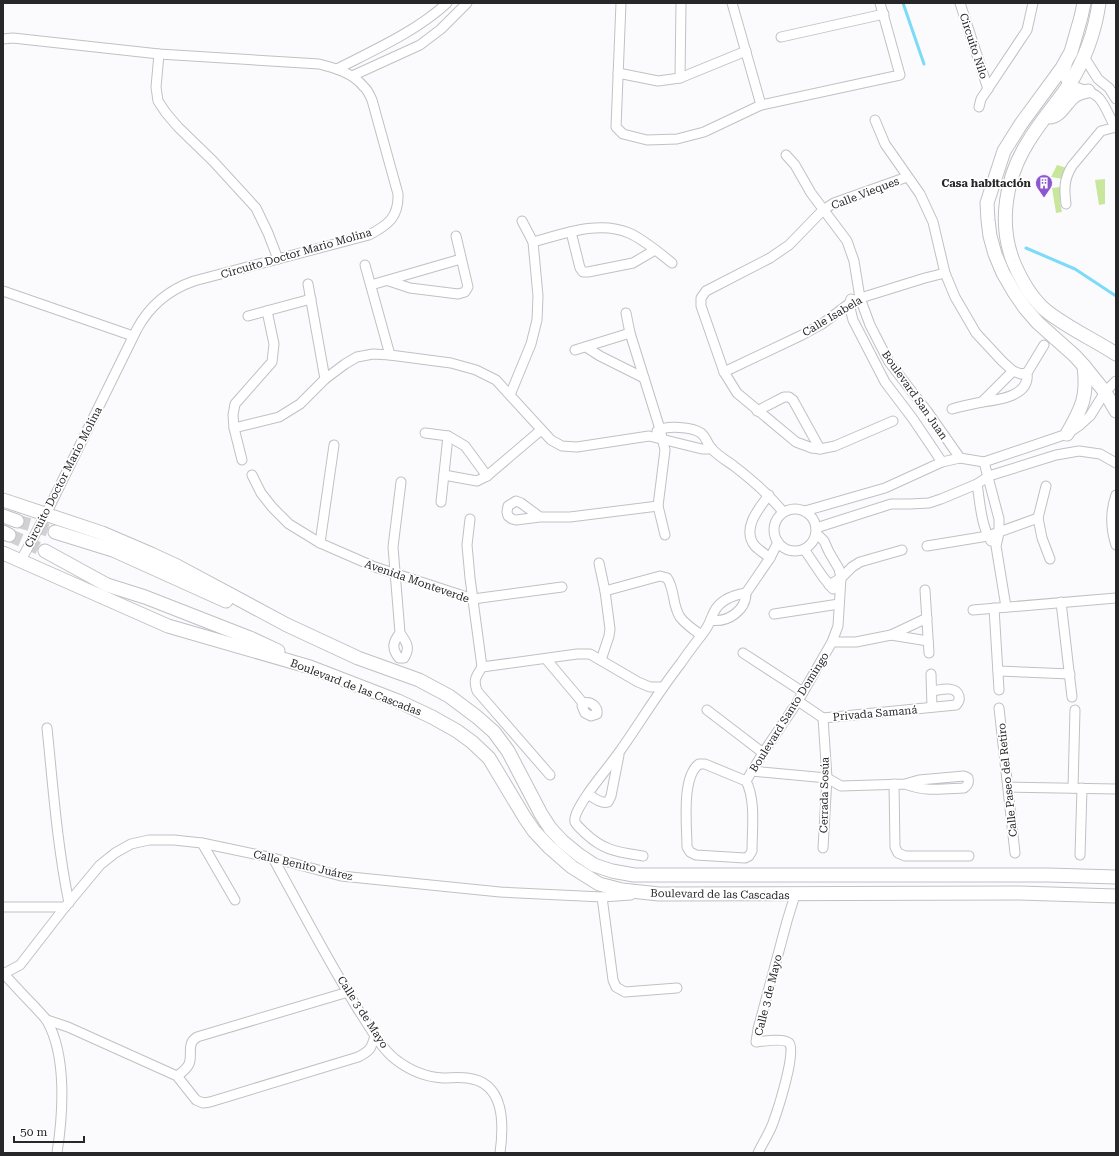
<svg xmlns="http://www.w3.org/2000/svg" width="1119" height="1156" font-family="'Roboto Serif',serif">
  <style>
    .green { fill: #c9e79c }
    .lines { fill: none; stroke-linecap: round; stroke-linejoin: round }
    .stream { stroke: #7cdbf7; stroke-width: 3 }
    .secondary-tunnel { stroke: #d1d1d3; stroke-width: 13; stroke-dasharray: 13 6; stroke-linecap: butt }
    .street-casing { stroke: #c0c1c5; stroke-width: 11 }
    .secondary-casing { stroke: #c0c1c5; stroke-width: 15 }
    .street { stroke: #fff; stroke-width: 9 }
    .secondary { stroke: #fff; stroke-width: 13 }
    .labels { text-anchor: middle; stroke-width: 3.5; stroke-linejoin: round; paint-order: stroke }
    .street-label { font-size: 11px; fill: #272729; stroke: #fff }
    .poi-label { font-size: 11px; font-weight: bold; fill: #272729; stroke: #fff; text-anchor: end }
  </style>
  <rect width="100%" height="100%" fill="#fbfbfe"/>
  <g class="green">
    <path d="M 1057,165 L 1067,168 L 1063,179 L 1051,177 Z"/>
    <path d="M 1105,179 L 1105,204 L 1099,205 L 1095,180 Z"/>
    <path d="M 1060,187 L 1060,202 L 1062,212 L 1056,213 L 1052,188 Z"/>
  </g>
  <g class="lines">
    <g class="stream">
      <path d="M 903,3 L 924,64"/>
      <path d="M 1026,248 L 1075,269 L 1116,296"/>
    </g>
    <g class="secondary-tunnel">
      <path d="M 17,521 L 55,532"/>
      <path d="M 9,535 L 45,551"/>
    </g>
    <g class="street-casing">
      <g id="street">
        <path d="M 621,3 L 616,127 L 623,134 L 647,140 L 677,139 L 704,132 L 761,105"/>
        <path d="M 732,3 L 761,105 L 900,75 L 880,3"/>
        <path d="M 960,3 L 988,89"/>
        <path d="M 781,37 L 884,14"/>
        <path d="M 3,39 L 13,38 L 159,54 L 319,64 C 335,68 353,73 364,87 C 368,90 370,96 372,100 L 398,194 C 399,217 388,225 369,235 L 194,281 C 168,290 150,305 137,329 L 46,514 L 20,562"/>
        <path d="M 159,54 L 156,87 L 158,101 L 166,113 L 178,127 L 213,161 L 256,208 L 268,233 L 278,259"/>
        <path d="M 1084,57 L 1098,79 L 1109,88 L 1116,99"/>
        <path d="M 1067,65 C 1056,92 1086,84 1099,98 C 1106,106 1110,119 1116,128"/>
        <path d="M 337,69 C 374,50 417,31 447,3"/>
        <path d="M 618,73 L 658,81 L 680,78 L 746,51"/>
        <path d="M 352,76 L 420,45 L 441,29 L 467,3"/>
        <path d="M 680,78 L 681,3"/>
        <path d="M 979,107 L 981,99 L 1027,30 L 1033,3"/>
        <path d="M 875,120 L 885,144 L 920,194 L 933,222 L 945,273 L 955,297 L 976,333 L 1002,361 L 1013,371 L 1021,374 L 1027,373"/>
        <path d="M 786,155 L 795,165 L 811,193 L 847,241 L 854,261 L 860,298 L 870,325 L 889,362 L 927,411 L 960,458"/>
        <path d="M 1066,204 C 1064,189 1064,179 1072,166 L 1101,131 L 1116,127"/>
        <path d="M 571,232 L 580,268 L 583,272 L 588,272 L 633,263 L 655,250"/>
        <path d="M 533,242 C 563,234 599,220 629,233 C 641,238 661,254 672,263"/>
        <path d="M 365,265 L 390,355"/>
        <path d="M 389,281 L 410,288 L 458,294 L 465,292 L 468,287 L 456,236"/>
        <path d="M 308,284 L 325,379"/>
        <path d="M 371,285 L 461,259"/>
        <path d="M 3,291 L 133,336"/>
        <path d="M 851,299 L 849,304 L 853,320 L 885,382 L 913,419 L 942,462"/>
        <path d="M 626,313 L 630,333 L 660,429 L 665,450 L 658,506 L 665,535"/>
        <path d="M 248,316 L 311,299"/>
        <path d="M 586,347 L 600,356 L 644,378"/>
        <path d="M 575,350 L 630,333"/>
        <path d="M 724,372 L 802,335 L 822,324 L 854,300 L 925,278 L 945,273"/>
        <path d="M 510,395 L 531,344 L 537,320 L 538,296 L 533,242 L 522,221"/>
        <path d="M 982,402 L 1013,371"/>
        <path d="M 952,409 C 962,406 972,404 982,402 C 999,400 1030,396 1027,373 L 1044,345"/>
        <path d="M 757,411 L 784,397 L 789,397 L 793,400 L 820,449"/>
        <path d="M 893,421 L 835,446 L 820,449 L 812,448 L 796,442 L 737,393 L 724,372 L 701,306 L 701,298 L 706,291 L 770,258 L 789,245 L 823,210 L 834,203 L 907,177"/>
        <path d="M 234,428 L 279,417 L 300,404 L 325,379 L 345,364 L 357,357 L 373,354 L 390,355 L 451,363 L 476,370 L 496,380 L 551,440 L 562,446 L 577,447 L 649,436 L 702,449 L 712,449"/>
        <path d="M 657,431 C 667,425 692,427 701,433 C 707,438 707,444 712,449 C 717,455 727,461 734,466 C 752,480 769,494 783,512"/>
        <path d="M 425,433 L 448,436 L 465,446 L 487,476"/>
        <path d="M 242,460 L 234,428 L 233,415 L 235,404 L 272,362 L 274,344 L 267,311"/>
        <path d="M 984,462 L 999,519 L 999,533 L 996,546 L 1006,607"/>
        <path d="M 252,475 L 261,493 L 272,507 L 289,524 L 320,543 L 375,567 L 473,599 L 562,587"/>
        <path d="M 444,475 L 477,481 L 487,476 L 541,430"/>
        <path d="M 977,484 C 980,502 981,526 991,541"/>
        <path d="M 1046,486 L 1038,518 L 1042,538 L 1050,559"/>
        <path d="M 769,495 C 759,508 741,529 755,546 C 759,550 765,554 770,558"/>
        <path d="M 1116,495 C 1110,512 1110,527 1116,545"/>
        <path d="M 441,502 L 448,436"/>
        <circle cx="795" cy="530" r="21"/>
        <path d="M 805,511 L 885,488 L 942,462 L 960,458 L 984,462 L 1067,434 L 1080,425 L 1090,416 L 1105,392 L 1116,381"/>
        <path d="M 540,517 L 521,503 L 516,501 L 508,506 L 507,512 L 508,516 L 512,519 L 516,520 L 540,517 L 570,517 L 658,506"/>
        <path d="M 470,519 L 467,545 L 470,578 L 482,667"/>
        <path d="M 816,528 L 891,504 L 910,504 L 929,503 L 941,499 L 977,484 L 989,476 L 1056,455 L 1079,451 L 1100,454 L 1116,463"/>
        <path d="M 320,543 L 334,445"/>
        <path d="M 927,546 L 988,536 L 1038,518"/>
        <path d="M 804,549 L 823,577 L 833,589"/>
        <path d="M 599,563 L 605,591 L 610,629 L 609,636 L 601,660"/>
        <path d="M 829,585 L 841,578 L 852,567 L 860,562 L 902,550"/>
        <path d="M 925,590 L 929,653"/>
        <path d="M 605,591 L 660,576 L 667,578 C 675,589 672,605 680,617 C 685,624 694,630 701,635"/>
        <path d="M 1061,602 L 1072,697"/>
        <path d="M 994,608 L 999,690"/>
        <path d="M 973,610 L 1116,598"/>
        <path d="M 774,614 L 839,604"/>
        <path d="M 711,620 C 728,623 746,610 746,593 L 770,558 L 778,542"/>
        <path d="M 400,633 C 393,642 391,648 399,658 L 404,658 C 411,647 406,642 400,633 L 393,547 L 401,482"/>
        <path d="M 891,635 L 928,641"/>
        <path d="M 832,642 L 856,642 L 891,635 L 927,618"/>
        <path d="M 743,653 L 803,692"/>
        <path d="M 546,659 L 583,703 L 582,706 L 585,713 L 591,716 L 597,714 C 598,706 591,701 583,703"/>
        <path d="M 482,667 L 577,654 L 590,654 L 638,682 L 650,687 L 662,687"/>
        <path d="M 482,667 C 476,677 473,679 477,691 L 550,775"/>
        <path d="M 998,671 L 1070,674"/>
        <path d="M 931,674 L 932,707"/>
        <path d="M 798,701 L 823,718 L 956,705 C 958,703 960,700 959,696 C 956,685 940,690 932,691"/>
        <path d="M 999,708 L 1015,853"/>
        <path d="M 707,710 L 763,753"/>
        <path d="M 47,728 C 53,786 57,845 69,903"/>
        <path d="M 699,764 L 705,764 L 746,781 C 756,800 752,830 752,851 L 749,856 L 745,858 L 696,855 L 690,852 L 687,847 C 687,827 681,777 699,764 Z"/>
        <path d="M 752,771 L 827,778 L 841,786 L 905,784 L 919,780 L 964,776 L 968,778 C 969,783 968,785 964,788 C 943,789 925,792 905,784"/>
        <path d="M 746,781 L 763,753 L 798,701 L 832,642 L 838,626 L 841,578 L 839,569 L 829,552 L 824,541 L 816,533"/>
        <path d="M 894,784 L 895,847 L 898,853 L 905,856 L 969,856"/>
        <path d="M 1008,787 L 1116,789"/>
        <path d="M 1073,788 L 1075,710"/>
        <path d="M 588,794 C 594,798 601,804 608,802 L 611,796 L 619,755"/>
        <path d="M 202,843 L 235,900"/>
        <path d="M 823,848 L 827,778 L 823,718"/>
        <path d="M 1080,855 L 1082,788"/>
        <path d="M 643,856 C 618,852 604,851 585,833 C 582,830 577,826 575,822 C 573,815 585,798 589,792 C 599,778 610,765 620,751 C 641,721 659,691 681,663 C 689,651 698,640 706,629 C 710,623 711,618 714,612 C 720,600 733,595 746,593"/>
        <path d="M 273,858 C 301,909 328,961 359,1011 C 370,1027 380,1047 395,1059 C 409,1070 425,1077 443,1078 C 451,1078 459,1077 467,1078 C 505,1082 504,1124 500,1153"/>
        <path d="M 602,897 L 613,980 L 616,987 L 625,992 L 677,988"/>
        <path d="M 3,907 L 65,907"/>
        <path d="M 3,974 L 20,965 L 65,907 L 100,865 L 115,853 L 131,844 L 149,840 L 174,840 L 202,843 L 273,858 L 341,876 L 500,892 L 602,897 L 631,895"/>
        <path d="M 4,974 C 14,985 24,996 35,1007 C 39,1012 44,1016 47,1021 C 67,1056 63,1114 57,1153"/>
        <path d="M 47,1020 L 68,1027 L 177,1076 L 196,1100 L 203,1103 L 210,1102 L 358,1057 C 370,1051 371,1049 375,1036"/>
        <path d="M 177,1076 C 181,1073 186,1070 189,1064 C 193,1054 186,1044 197,1037 L 348,992"/>
        <path d="M 758,1153 C 763,1142 771,1131 774,1120 C 778,1109 797,1050 789,1043 C 784,1038 764,1041 756,1042 L 758,1029 L 787,921 L 795,895"/>
      </g>
    </g>
    <g class="secondary-casing">
      <g id="secondary">
        <path d="M 1084,3 L 1081,17 L 1071,52 L 1062,68 L 1021,124 L 1004,151 L 987,203 L 988,220 L 990,236 L 995,254 L 1003,273 L 1014,292 L 1025,308 L 1038,323 L 1075,356 L 1084,366 L 1105,392 L 1116,411"/>
        <path d="M 1099,3 C 1095,31 1084,61 1069,85 C 1056,104 1040,122 1028,142 C 1006,177 998,222 1013,261 C 1020,278 1030,296 1044,309 C 1064,326 1093,339 1116,354"/>
        <path d="M 1051,117 C 1061,115 1065,104 1073,97 C 1077,94 1083,92 1088,91"/>
        <path d="M 1067,434 C 1082,408 1088,396 1084,366"/>
        <path d="M 3,500 L 102,533 L 151,554 L 177,566 L 287,625 L 358,658 L 419,680 L 449,696 L 477,717 L 494,732 L 508,751 L 541,814 L 550,828 L 562,841 L 579,855 L 594,865 L 612,871 L 634,875 L 1048,875 L 1116,877"/>
        <path d="M 3,516 L 17,521"/>
        <path d="M 3,532 L 9,535"/>
        <path d="M 55,532 L 113,550 L 226,601"/>
        <path d="M 45,551 L 107,585 L 145,597 L 250,638 L 278,651"/>
        <path d="M 3,553 L 168,626 L 310,667 L 398,701 L 432,717 L 457,731 L 472,742 L 489,758 L 525,818 L 534,831 L 549,847 L 572,867 L 599,884 L 622,890 L 659,894 L 1019,893 L 1116,896"/>
      </g>
    </g>
    <use href="#street" class="street"/>
    <use href="#secondary" class="secondary"/>
  </g>
  <defs>
    <g id="building-pin" transform="scale(0.9)"><path d="M0 17L-7.5 6A9.5 9.5 0 1 1 7.5 6Z" fill="#8c56ce" stroke="#fff"/><path d="M-4-6H4V6H1V3H-1V6H-4ZM-2.5-4.3h1.7v1.8h-1.7ZM.8-4.3h1.7v1.8H.8ZM-2.5-1h1.7V.8h-1.7ZM.8-1h1.7V.8H.8Z" fill="#fff"/></g>
  </defs>
  <g fill-rule="evenodd">
    <use href="#building-pin" x="1044" y="183"/>
  </g>
  <g class="labels">
    <g class="street-label">
      <text transform="translate(974 46) rotate(72)" y="4">Circuito Nilo</text>
      <text transform="translate(865 193) rotate(-21)" y="4">Calle Vieques</text>
      <text transform="translate(296 253) rotate(-16)" y="4">Circuito Doctor Mario Molina</text>
      <text transform="translate(832 316) rotate(-31)" y="4">Calle Isabela</text>
      <text transform="translate(915 395) rotate(55)" y="4">Boulevard San Juan</text>
      <text transform="translate(63 477) rotate(-63)" y="4">Circuito Doctor Mario Molina</text>
      <text transform="translate(417 581) rotate(19)" y="4">Avenida Monteverde</text>
      <text transform="translate(356 687) rotate(21)" y="4">Boulevard de las Cascadas</text>
      <text transform="translate(789 712) rotate(-58)" y="4">Boulevard Santo Domingo</text>
      <text transform="translate(875 713) rotate(-5)" y="4">Privada Samaná</text>
      <text transform="translate(1007 780) rotate(-96)" y="4">Calle Paseo del Retiro</text>
      <text transform="translate(824 795) rotate(-89)" y="4">Cerrada Sosúa</text>
      <text transform="translate(303 865) rotate(13)" y="4">Calle Benito Juárez</text>
      <text transform="translate(720 894) rotate(1)" y="4">Boulevard de las Cascadas</text>
      <text transform="translate(768 995) rotate(-76)" y="4">Calle 3 de Mayo</text>
      <text transform="translate(363 1012) rotate(57)" y="4">Calle 3 de Mayo</text>
    </g>
    <g class="poi-label">
      <text x="1031" y="187">Casa habitación</text>
    </g>
  </g>
  <rect width="1119" height="1156" fill="none" stroke="#272729" stroke-width="8"/>
  <path d="M14 1136v6h70v-6" fill="none" stroke="#272729" stroke-width="2"/>
  <text x="20" y="1136" font-size="12" fill="#272729" stroke="#ffffff" stroke-width="3" paint-order="stroke">50 m</text>
</svg>
